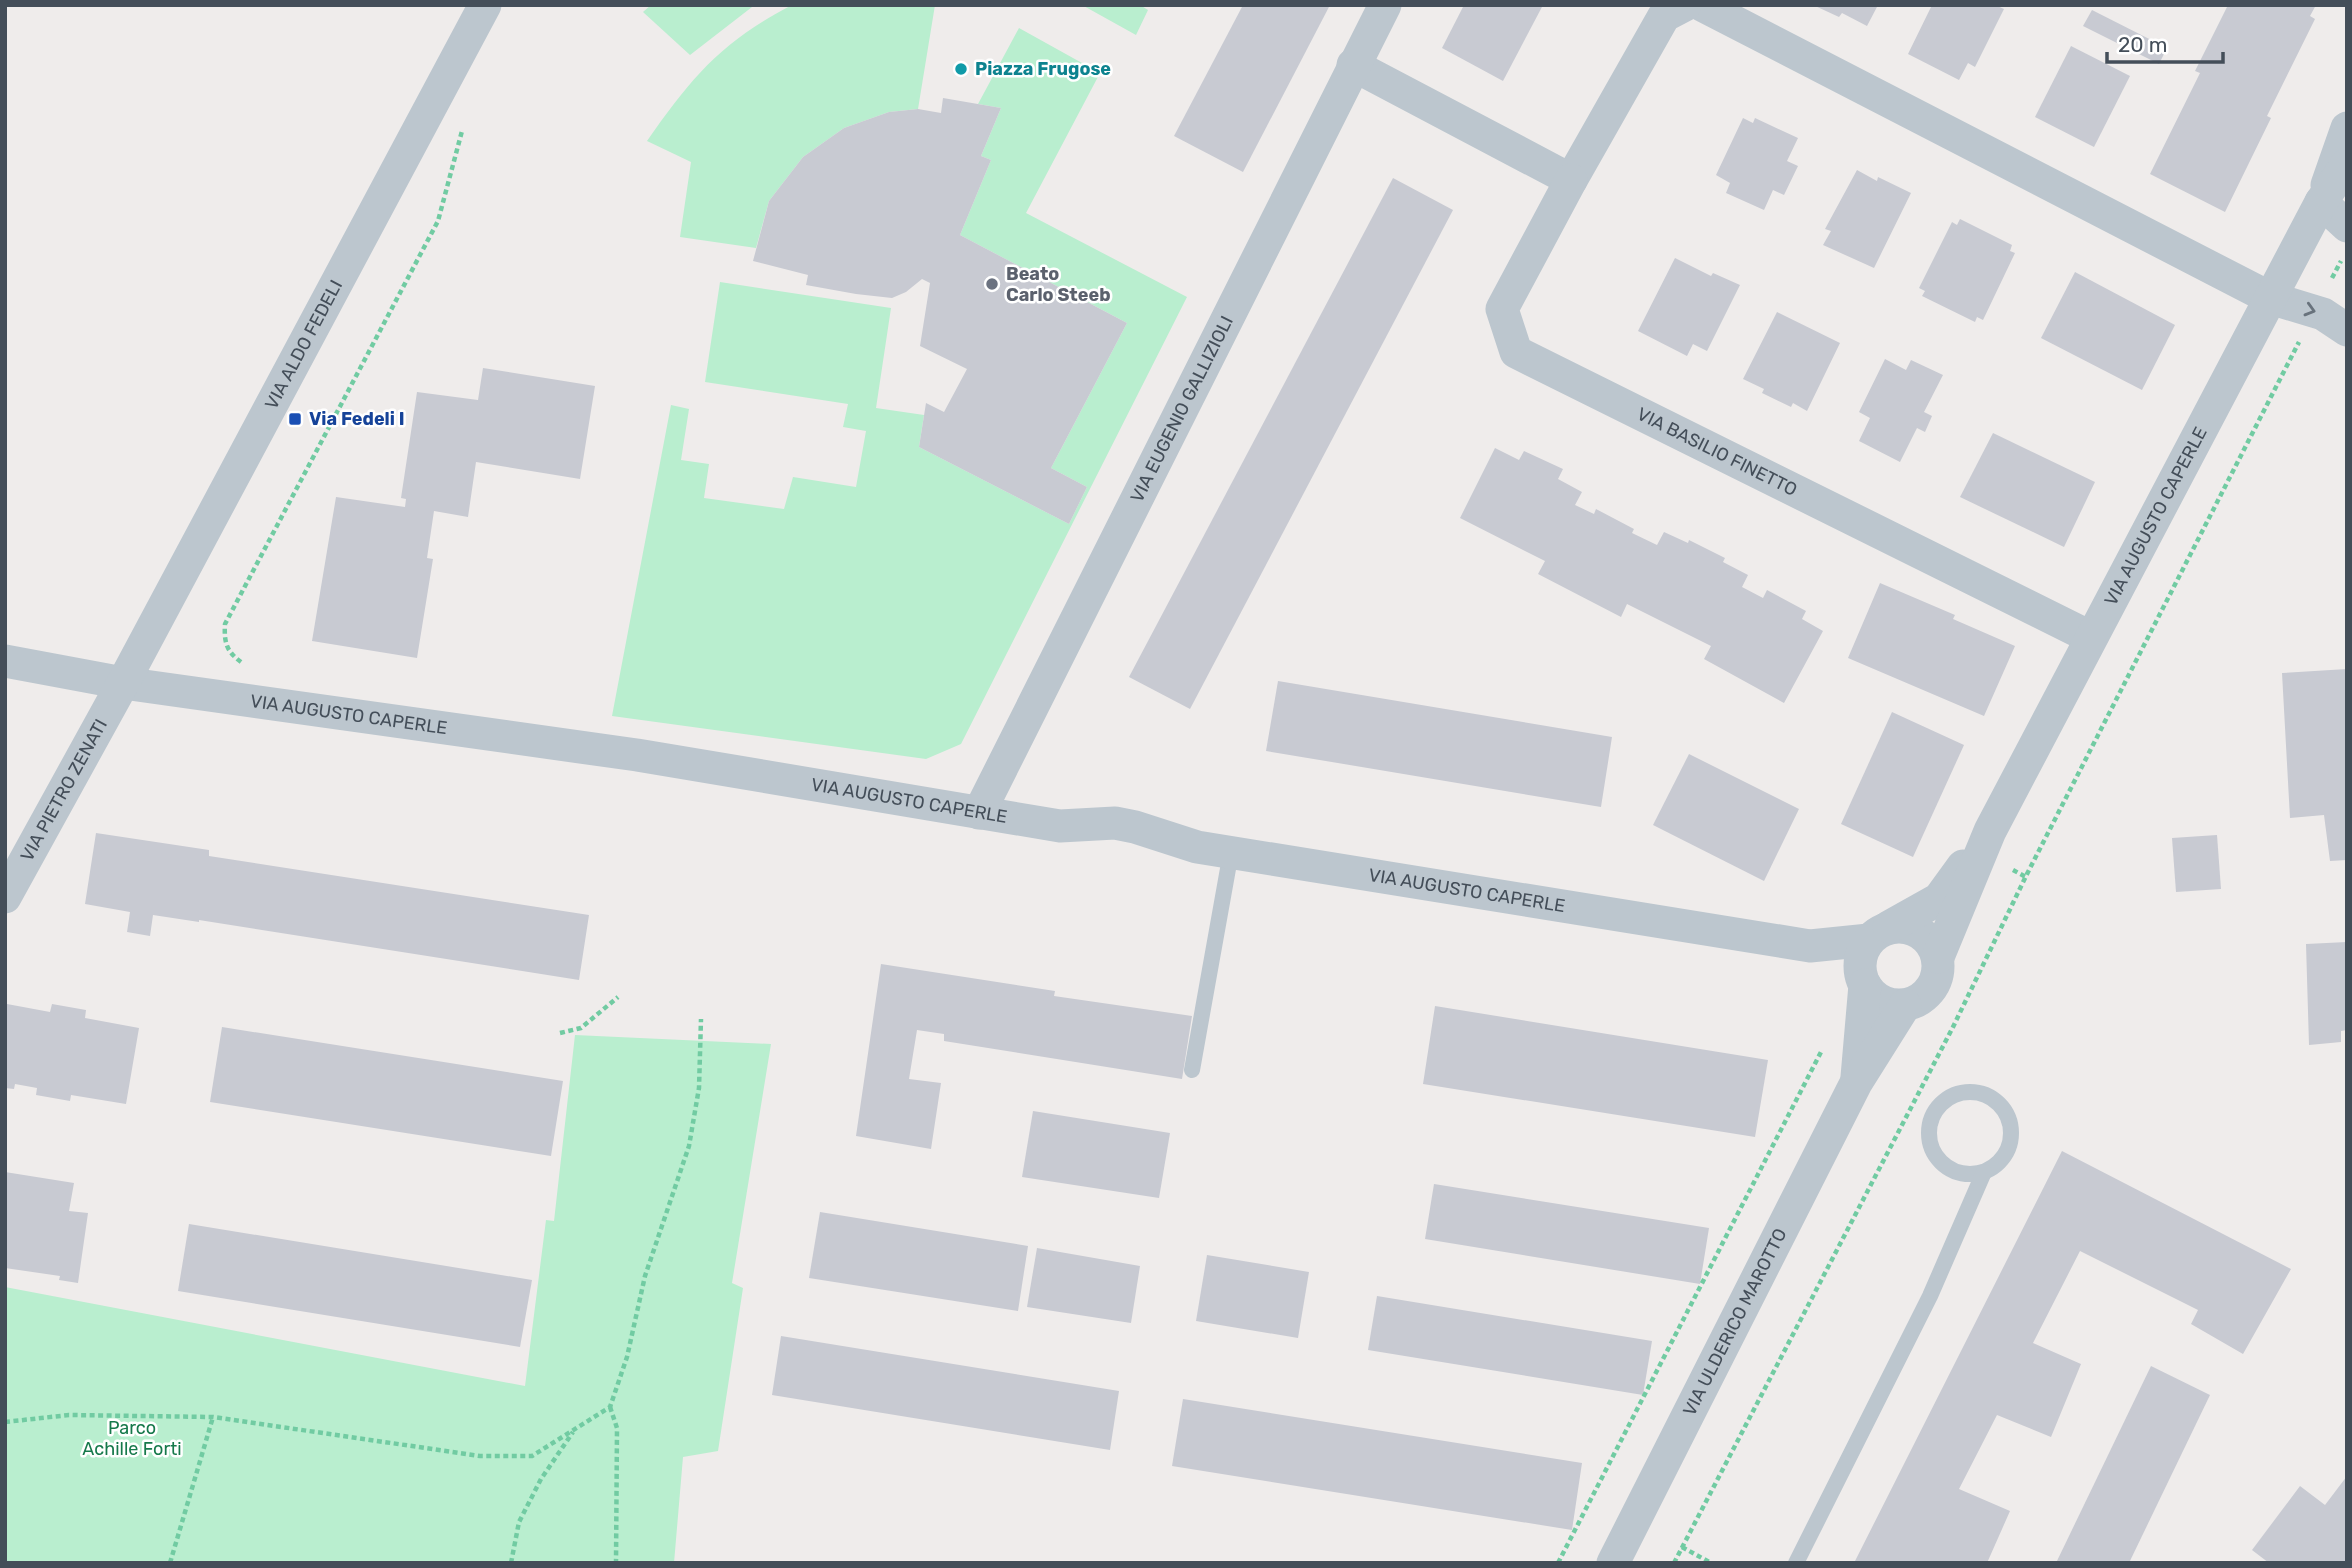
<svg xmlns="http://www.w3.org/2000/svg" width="2352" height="1568" font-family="Rubik,sans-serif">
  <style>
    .green { fill: #b9eecf }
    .building { fill: #c8cad2 }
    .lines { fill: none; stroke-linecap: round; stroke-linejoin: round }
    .path { stroke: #71cba2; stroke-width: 4.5; stroke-dasharray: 5 3.5; stroke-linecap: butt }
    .lane { stroke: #bcc6ce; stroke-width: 16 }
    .street { stroke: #bcc6ce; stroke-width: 33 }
    .oneway { stroke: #68727c }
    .culture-dot { fill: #0f9aa8; stroke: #fff; stroke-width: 2.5 }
    .worship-dot { fill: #6b7280; stroke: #fff; stroke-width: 2.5 }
    .transit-dot { fill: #1a4fb4; stroke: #fff; stroke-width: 2.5 }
    .labels { text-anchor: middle; stroke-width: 5; stroke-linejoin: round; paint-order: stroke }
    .culture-label { font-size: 18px; font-weight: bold; fill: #0d838f; stroke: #fff; text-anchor: start }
    .worship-label { font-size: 18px; font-weight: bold; fill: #5b616d; stroke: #fff; text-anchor: start }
    .street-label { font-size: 18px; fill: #444e59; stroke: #fff }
    .transit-label { font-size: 18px; font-weight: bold; fill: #164399; stroke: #fff; text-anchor: start }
    .park-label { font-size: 18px; fill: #16794b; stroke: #fff }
  </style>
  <rect width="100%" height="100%" fill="#efeceb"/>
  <g class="green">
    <path d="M 651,5 L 751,5 L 752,7 L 690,55 L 643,12 Z"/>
    <path d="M 792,5 L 935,5 L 918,109 L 889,112 L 844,128 L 803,157 L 769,201 L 756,248 L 680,237 L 691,162 L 647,141 C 692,77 721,42 792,5 Z"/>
    <path d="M 1082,5 L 1140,5 L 1148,10 L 1136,35 Z"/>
    <path d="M 1019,28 L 1100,73 L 1026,213 L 1187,297 L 961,744 L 926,759 L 612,716 L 671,405 L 689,409 L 681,460 L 709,464 L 704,498 L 784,509 L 793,477 L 856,487 L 866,431 L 843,427 L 848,404 L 705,382 L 720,282 L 891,308 L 876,408 L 924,415 L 919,447 L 1069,524 L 1087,487 L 1051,468 L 1127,323 L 960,235 L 991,160 L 981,156 L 1001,108 L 978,104 Z"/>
    <path d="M 575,1035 L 771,1044 L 732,1283 L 743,1288 L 718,1451 L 683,1457 L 674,1563 L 5,1563 L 5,1287 L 525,1386 L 546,1220 L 554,1221 Z"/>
  </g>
  <g class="building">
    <path d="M 1243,5 L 1330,5 L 1243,172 L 1174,136 Z"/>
    <path d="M 1464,5 L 1543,5 L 1503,81 L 1442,48 Z"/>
    <path d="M 1813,5 L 1878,5 L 1867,26 L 1842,13 L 1839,17 Z"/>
    <path d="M 1932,5 L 1995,5 L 2004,9 L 1975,67 L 1968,63 L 1959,80 L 1908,54 Z"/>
    <path d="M 2228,5 L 2316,5 L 2310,16 L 2315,19 L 2267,116 L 2271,118 L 2225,212 L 2150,174 L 2200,73 L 2195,71 Z"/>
    <path d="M 2092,10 L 2167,48 L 2159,64 L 2083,26 Z"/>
    <path d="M 2071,46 L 2130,76 L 2094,147 L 2035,117 Z"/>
    <path d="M 943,98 L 1001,108 L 981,156 L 991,160 L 960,235 L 1127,323 L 1051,468 L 1087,487 L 1069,524 L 919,447 L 926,403 L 944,412 L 967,369 L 920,346 L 930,283 L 922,279 L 906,292 L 892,298 L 856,294 L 806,285 L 808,275 L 753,261 L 769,201 L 803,157 L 844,128 L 889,112 L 918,109 L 941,113 Z"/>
    <path d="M 1743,118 L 1753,123 L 1755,118 L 1798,138 L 1787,161 L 1798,166 L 1784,195 L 1773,190 L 1764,210 L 1726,193 L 1730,183 L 1716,175 Z"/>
    <path d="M 1857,170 L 1877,181 L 1878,177 L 1911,193 L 1874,268 L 1823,245 L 1831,231 L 1825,229 Z"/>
    <path d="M 1393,178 L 1453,210 L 1190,709 L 1129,677 Z"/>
    <path d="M 1960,219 L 2012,245 L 2010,251 L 2015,253 L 1983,320 L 1977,317 L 1975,322 L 1922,296 L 1925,291 L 1919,288 L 1952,222 L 1957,225 Z"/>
    <path d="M 1675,258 L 1711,276 L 1713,273 L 1740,285 L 1707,351 L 1693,344 L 1687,356 L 1638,331 Z"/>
    <path d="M 2075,272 L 2175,325 L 2142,390 L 2041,338 Z"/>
    <path d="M 1777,312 L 1840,343 L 1807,411 L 1793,403 L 1791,407 L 1762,393 L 1764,389 L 1743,379 Z"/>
    <path d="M 1885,359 L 1906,370 L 1911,360 L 1943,375 L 1924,412 L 1932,416 L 1925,432 L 1917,428 L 1900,462 L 1859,441 L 1870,418 L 1859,412 Z"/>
    <path d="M 483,368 L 595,386 L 580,479 L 476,462 L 468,517 L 434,511 L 427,558 L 433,559 L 417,658 L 312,641 L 336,497 L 405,507 L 406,499 L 401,498 L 417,392 L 478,400 Z"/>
    <path d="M 1993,433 L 2095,482 L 2064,547 L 1960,497 Z"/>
    <path d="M 1495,448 L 1519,460 L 1524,451 L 1563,469 L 1558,479 L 1582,492 L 1575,505 L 1594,514 L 1596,509 L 1634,529 L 1632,533 L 1657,545 L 1664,532 L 1688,543 L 1689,540 L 1725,558 L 1723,562 L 1748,575 L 1742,587 L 1763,598 L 1767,590 L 1806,611 L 1802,619 L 1823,631 L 1784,703 L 1704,659 L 1711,646 L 1627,604 L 1621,617 L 1538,574 L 1545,561 L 1460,518 Z"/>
    <path d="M 1880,583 L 1955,615 L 1953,619 L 2015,646 L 1984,716 L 1848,658 Z"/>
    <path d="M 2347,669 L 2347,860 L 2330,861 L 2324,815 L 2290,818 L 2282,673 Z"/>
    <path d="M 1278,681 L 1612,737 L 1601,807 L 1266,751 Z"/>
    <path d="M 1892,712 L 1964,745 L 1913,857 L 1841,824 Z"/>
    <path d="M 1689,754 L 1799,809 L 1764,881 L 1653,825 Z"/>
    <path d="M 96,833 L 209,850 L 209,856 L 589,915 L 579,980 L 199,920 L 199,922 L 153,915 L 150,936 L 127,932 L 130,912 L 85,904 Z"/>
    <path d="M 2217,835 L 2221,889 L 2176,892 L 2172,838 Z"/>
    <path d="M 2347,942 L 2347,1030 L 2341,1031 L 2341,1042 L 2309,1045 L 2306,944 Z"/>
    <path d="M 881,964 L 1055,991 L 1054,996 L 1192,1016 L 1182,1079 L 944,1041 L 944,1034 L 917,1030 L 909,1079 L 941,1083 L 931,1149 L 856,1136 Z"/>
    <path d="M 7,1004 L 50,1012 L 52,1004 L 86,1010 L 85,1018 L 139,1028 L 126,1104 L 71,1095 L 70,1101 L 36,1095 L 37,1088 L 15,1084 L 14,1089 L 5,1088 Z"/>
    <path d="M 1435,1006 L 1768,1060 L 1755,1137 L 1423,1084 Z"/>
    <path d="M 222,1027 L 563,1081 L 551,1156 L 210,1102 Z"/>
    <path d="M 1033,1111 L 1170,1133 L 1159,1198 L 1022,1177 Z"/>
    <path d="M 2062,1151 L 2291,1269 L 2243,1354 L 2191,1324 L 2198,1310 L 2080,1251 L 2033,1343 L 2081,1364 L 2051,1437 L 1997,1415 L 1959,1489 L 2010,1511 L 1987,1563 L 1854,1563 Z"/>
    <path d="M 5,1172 L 74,1183 L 69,1211 L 88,1213 L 78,1283 L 59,1280 L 60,1276 L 5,1268 Z"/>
    <path d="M 1434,1184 L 1709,1228 L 1700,1284 L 1425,1239 Z"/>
    <path d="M 820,1212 L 1028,1246 L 1018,1311 L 809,1278 Z"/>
    <path d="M 189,1224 L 532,1280 L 520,1347 L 178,1291 Z"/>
    <path d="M 1037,1248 L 1140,1266 L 1131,1323 L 1027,1307 Z"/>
    <path d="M 1207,1255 L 1309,1272 L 1298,1338 L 1196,1321 Z"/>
    <path d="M 1377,1296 L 1652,1341 L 1643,1395 L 1368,1350 Z"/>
    <path d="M 781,1336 L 1119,1391 L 1110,1450 L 772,1395 Z"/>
    <path d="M 2151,1366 L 2210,1395 L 2129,1563 L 2056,1563 Z"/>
    <path d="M 1183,1399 L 1582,1463 L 1572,1530 L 1172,1466 Z"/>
    <path d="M 2347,1476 L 2347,1563 L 2269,1563 L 2252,1550 L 2300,1486 L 2325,1505 Z"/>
  </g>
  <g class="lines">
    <g class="path">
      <path d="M 2332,278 L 2341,261"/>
      <path d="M 241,662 C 226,651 224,642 225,624 L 438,221 L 462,131"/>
      <path d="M 2013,870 L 2026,877"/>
      <path d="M 560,1033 L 581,1028 L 618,997"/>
      <path d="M 610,1407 L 617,1428 L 616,1563"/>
      <path d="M 5,1422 L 69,1415 L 213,1417 L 480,1456 L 532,1456 L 610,1407 L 627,1357 L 645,1276 L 689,1146 L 699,1088 L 701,1019"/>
      <path d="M 1682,1547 L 1711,1563"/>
      <path d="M 170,1563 L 213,1417"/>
      <path d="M 511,1563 L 519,1522 L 541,1479 L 573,1432"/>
      <path d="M 1558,1563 L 1822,1050"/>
      <path d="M 1674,1563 L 1953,1027 L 2027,874 L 2299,342"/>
    </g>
    <g class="lane">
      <path d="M 1192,1070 L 1231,852"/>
      <circle cx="1970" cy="1133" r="41"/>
      <path d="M 1796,1563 L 1930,1296 L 1984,1172"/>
    </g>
    <g class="street">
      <path d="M 1702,5 L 2270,298 L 2323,314 L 2347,330"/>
      <path d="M 1353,65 L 1571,180 L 1664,16 L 1685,5"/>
      <path id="s1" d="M 1571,180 L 1502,309 L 1516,352 L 2090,637"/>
      <path d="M 2327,185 L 2347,128"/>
      <path d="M 2321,202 L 2347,226"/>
      <path id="s2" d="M 5,661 L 123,683 L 637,755 L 1060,826 L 1115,823 L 1135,827 L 1197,847 L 1810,946 L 1869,940"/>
      <path id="s3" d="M 979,813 L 1385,5"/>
      <path id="s4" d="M 5,897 L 123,683 L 485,5"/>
      <circle cx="1899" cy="966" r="39"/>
      <path d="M 1889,927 L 1939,899 L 1963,866"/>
      <path id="s5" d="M 1938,957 L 1990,831 L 2321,202 L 2347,164"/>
      <path d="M 1857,1077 L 1865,985"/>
      <path id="s6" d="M 1613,1563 L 1856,1083 L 1905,1005"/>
    </g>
  </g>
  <defs><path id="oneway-chevron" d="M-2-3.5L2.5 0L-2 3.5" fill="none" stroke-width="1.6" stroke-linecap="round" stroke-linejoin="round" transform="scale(1.75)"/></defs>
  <use class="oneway" href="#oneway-chevron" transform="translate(2310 310) rotate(16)"/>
  <circle class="culture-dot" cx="961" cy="69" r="7"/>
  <circle class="worship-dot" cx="992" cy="284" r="7"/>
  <rect class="transit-dot" x="288" y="412" width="14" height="14" rx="3.5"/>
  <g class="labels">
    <g class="culture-label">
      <text x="975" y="75">Piazza Frugose</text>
    </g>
    <g class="worship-label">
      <text x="1006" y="280">Beato<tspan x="1006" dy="21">Carlo Steeb</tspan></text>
    </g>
    <g class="street-label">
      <text dy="6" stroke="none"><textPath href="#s4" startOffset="628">VIA ALDO FEDELI</textPath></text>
      <text dy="6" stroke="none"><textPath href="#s3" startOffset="452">VIA EUGENIO GALLIZIOLI</textPath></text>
      <text dy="6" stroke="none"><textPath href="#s1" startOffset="416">VIA BASILIO FINETTO</textPath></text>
      <text dy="6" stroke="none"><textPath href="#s5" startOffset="492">VIA AUGUSTO CAPERLE</textPath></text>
      <text dy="6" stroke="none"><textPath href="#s2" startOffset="348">VIA AUGUSTO CAPERLE</textPath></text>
      <text dy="6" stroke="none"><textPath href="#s4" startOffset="122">VIA PIETRO ZENATI</textPath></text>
      <text dy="6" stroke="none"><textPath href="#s2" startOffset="915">VIA AUGUSTO CAPERLE</textPath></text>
      <text dy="6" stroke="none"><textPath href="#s2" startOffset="1482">VIA AUGUSTO CAPERLE</textPath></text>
      <text dy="6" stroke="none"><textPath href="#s6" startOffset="270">VIA ULDERICO MAROTTO</textPath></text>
    </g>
    <g class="transit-label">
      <text x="309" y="425">Via Fedeli I</text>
    </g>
    <g class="park-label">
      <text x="132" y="1434">Parco<tspan x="132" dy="21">Achille Forti</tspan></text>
    </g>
  </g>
  <rect width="2352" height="1568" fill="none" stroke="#444e59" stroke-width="14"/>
  <path d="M2107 52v10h116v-10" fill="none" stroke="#444e59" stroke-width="3.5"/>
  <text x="2118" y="52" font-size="21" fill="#444e59" stroke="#ffffff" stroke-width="5" paint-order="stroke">20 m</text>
</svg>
